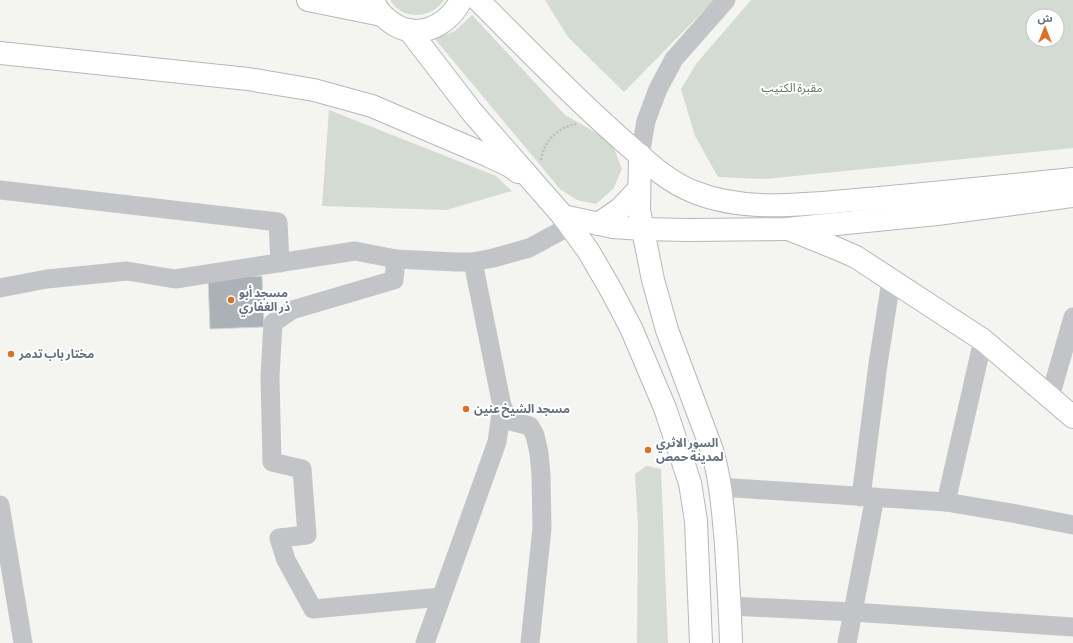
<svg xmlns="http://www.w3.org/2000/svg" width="1073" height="643" font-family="'Asap Condensed','Noto Sans Arabic',sans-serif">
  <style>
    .green { fill: #d4dbd2; fill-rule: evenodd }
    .building { fill: #abb1b7; stroke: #d5d6d3 }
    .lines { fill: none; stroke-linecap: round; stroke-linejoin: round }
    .major-casing { stroke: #b5b7bc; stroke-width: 24 }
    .path { stroke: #bbbcbf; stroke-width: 2.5; stroke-dasharray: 2 2; stroke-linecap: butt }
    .minor { stroke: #c2c4c8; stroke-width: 19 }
    .major { stroke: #fff; stroke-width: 22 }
    .poi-dot { fill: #dd7028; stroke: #fff; stroke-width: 1.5 }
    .labels { text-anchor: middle; stroke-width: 4; stroke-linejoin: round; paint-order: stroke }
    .park-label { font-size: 12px; fill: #647863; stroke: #fff }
    .poi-label { font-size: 12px; font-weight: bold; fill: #646f81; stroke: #fff; text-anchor: start }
  </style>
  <rect width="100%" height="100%" fill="#f4f4f1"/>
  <g class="green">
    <path d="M 390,0 L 444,0 C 431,19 403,21 390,0 Z"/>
    <path d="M 545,0 L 714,0 L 624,92 L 568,37 Z"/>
    <path d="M 751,0 L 1073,0 L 1073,148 L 765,179 L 718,177 L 695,136 L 681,89 L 696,64 ZM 1033,16 L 1057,16 L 1057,40 L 1033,40 Z"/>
    <path d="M 472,15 L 565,115 L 600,135 L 613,146 L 622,169 L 613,189 L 596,204 L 577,200 L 560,189 L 435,39 L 455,31 Z"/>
    <path d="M 329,110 L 496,176 L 512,191 L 446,210 L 322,206 Z"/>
    <path d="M 646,466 L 661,469 L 668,643 L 637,643 L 638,524 L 635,474 Z"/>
  </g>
  <path class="building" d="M 262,276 L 264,327 L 210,329 L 208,278 Z"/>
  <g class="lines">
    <g class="major-casing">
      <g id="major">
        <path d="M 308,0 L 382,15"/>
        <path d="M 373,0 C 376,8 381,15 388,20 C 414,42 447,28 461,0"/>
        <path d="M 478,0 C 525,47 571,95 621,139 C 644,159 666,181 694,192 C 749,214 811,203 868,199 C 937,193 1005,186 1073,179"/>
        <path d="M 409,30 L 472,112 L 563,216 L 589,252 L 611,290 L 631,328 L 665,408 L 690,483 L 696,521 L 701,643"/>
        <path d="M 0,53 L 248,79 L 314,90 L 372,106 L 489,156 L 510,166 L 518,172"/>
        <path d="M 640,155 L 639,210 L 653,280 L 667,330 L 712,450 C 721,481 723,512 726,544 C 728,577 730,610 731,643"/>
        <path d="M 563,216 L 613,227 L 642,229 L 688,230 L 786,229 L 937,214 L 1073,196"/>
        <path d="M 598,224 L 620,209 L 638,190"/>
        <path d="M 791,230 L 838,249 L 856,257 L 983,340 L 1073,417"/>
      </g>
    </g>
    <path class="path" d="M 541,160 C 544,141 557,128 576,124"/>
    <g class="minor">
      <path d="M 640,155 L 646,121 L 658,89 L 674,59 L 726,0"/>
      <path d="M 0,190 L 278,222 L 280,263"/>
      <path d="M 396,259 L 394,280 L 292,310 L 273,323 L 270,376 L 272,462 L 302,469 L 307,535 L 279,538 L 286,560 L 313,609 L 441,597"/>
      <path d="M 0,288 L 47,279 L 127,271 L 175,279 L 355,251 L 396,259 L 456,262 L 473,262 L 493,258 L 529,248 L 570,226"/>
      <path d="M 1050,397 L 1073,317"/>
      <path d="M 502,406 L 510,421 L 530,426 L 535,435 L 539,453 L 541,475 L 542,528 L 530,643"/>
      <path d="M 720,487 L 946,502 L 1017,514 L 1073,525"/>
      <path d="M 861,497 L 878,364 L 891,281"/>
      <path d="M 946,502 L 983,340"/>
      <path d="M 0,505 L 23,643"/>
      <path d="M 730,606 L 853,612 L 1073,627"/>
      <path d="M 425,643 L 497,442 L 502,406 L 473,262"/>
      <path d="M 847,643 L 875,497"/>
    </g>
    <use href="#major" class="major"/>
  </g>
  <g class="poi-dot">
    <circle cx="231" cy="300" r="4"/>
    <circle cx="11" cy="354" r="4"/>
    <circle cx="466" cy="409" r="4"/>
    <circle cx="648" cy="450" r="4"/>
  </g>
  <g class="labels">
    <g class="park-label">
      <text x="792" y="92">مقبرة الكتيب</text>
    </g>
    <g class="poi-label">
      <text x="239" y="297">مسجد أبو<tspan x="239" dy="14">ذر الغفاري</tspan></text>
      <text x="19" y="358">مختار باب تدمر</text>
      <text x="474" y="413">مسجد الشيخ عنين</text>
      <text x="656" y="447">السور الاثري<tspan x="656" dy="14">لمدينة حمص</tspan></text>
    </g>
  </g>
  <g transform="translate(1045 28)"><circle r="19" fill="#ffffff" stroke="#c1c5cd"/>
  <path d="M0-3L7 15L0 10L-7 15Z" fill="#dd7028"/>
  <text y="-6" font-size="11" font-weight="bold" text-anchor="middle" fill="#646f81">ش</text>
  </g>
</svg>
